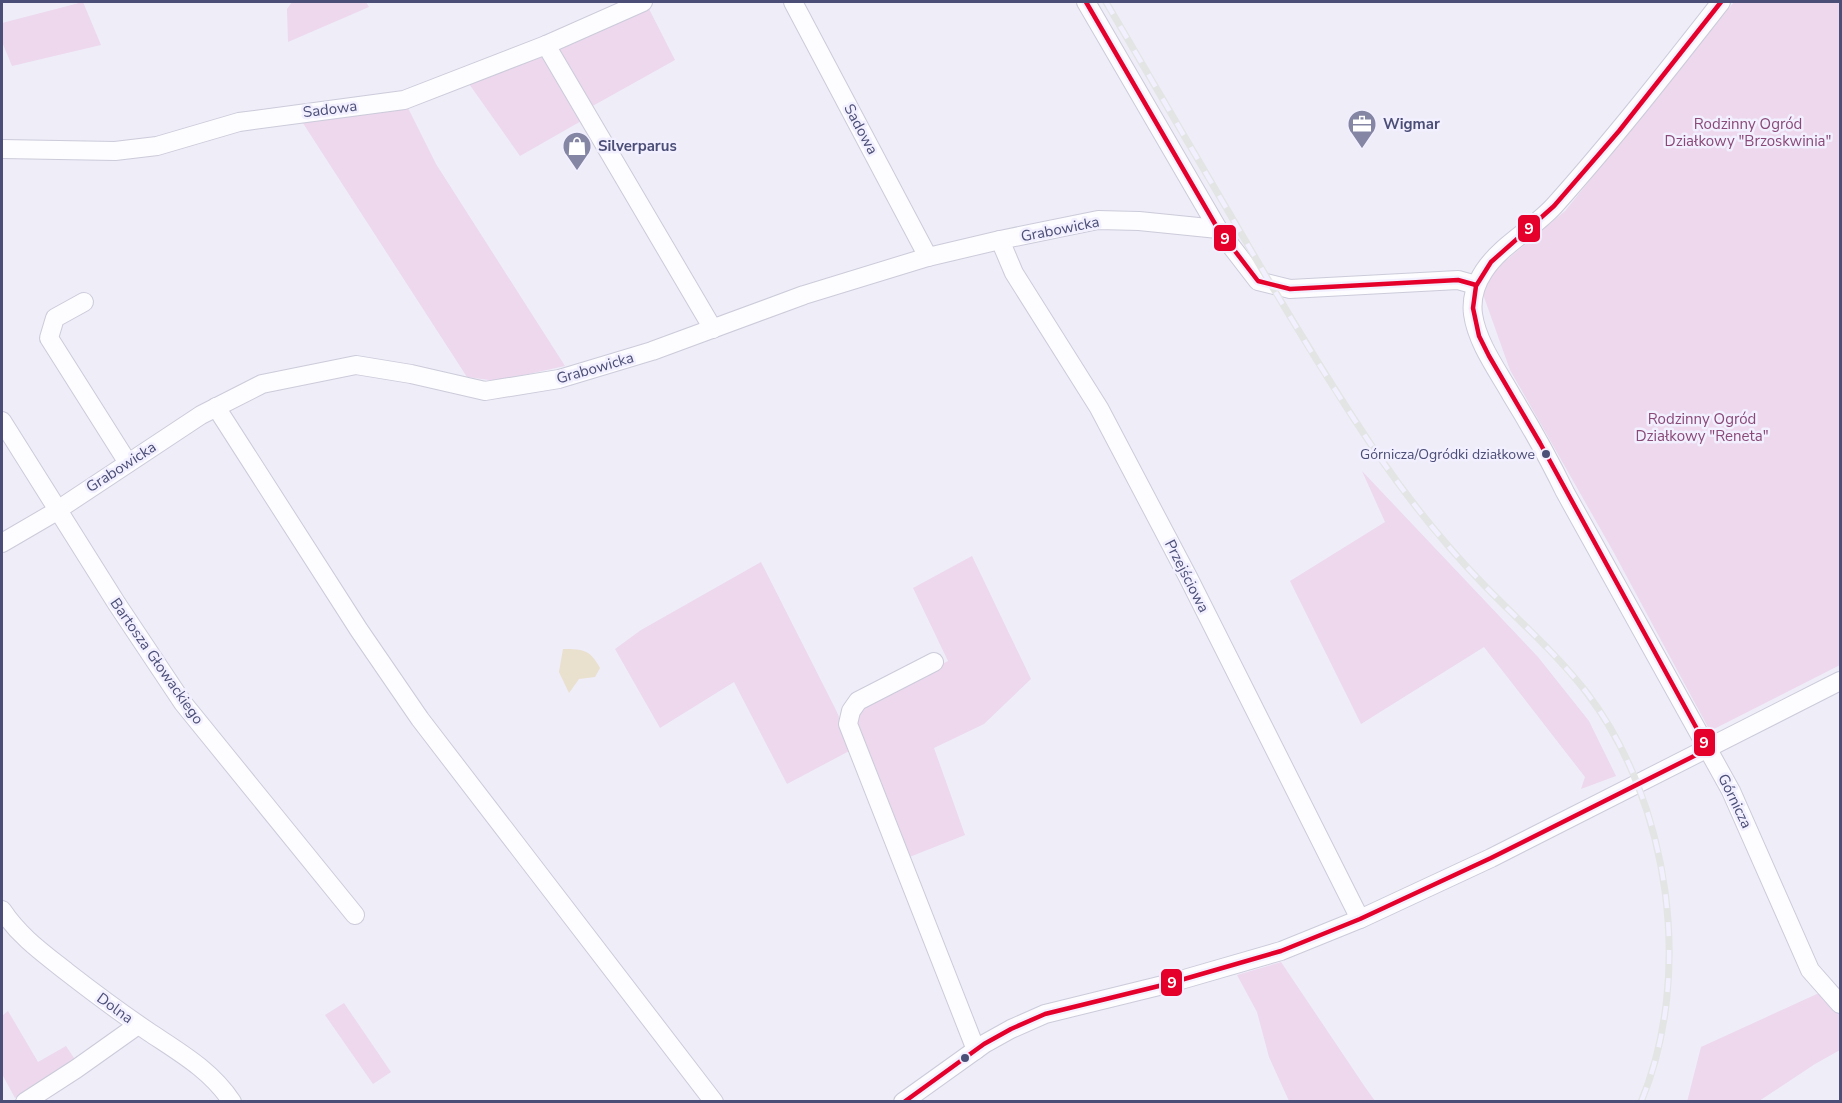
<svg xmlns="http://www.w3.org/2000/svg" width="1842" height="1103" font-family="'Nunito Sans',sans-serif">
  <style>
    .green { fill: #edd8ee }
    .water { fill: #e9e0ce }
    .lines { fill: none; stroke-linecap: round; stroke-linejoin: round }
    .minor-casing { stroke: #cbcbda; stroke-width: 20 }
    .minor { stroke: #fdfcfe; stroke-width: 18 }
    .rail-casing { stroke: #e2e5e4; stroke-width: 7 }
    .rail { stroke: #f2efff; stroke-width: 4.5; stroke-dasharray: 14; stroke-linecap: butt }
    .bus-1-casing { stroke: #f2efff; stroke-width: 9 }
    .bus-1 { stroke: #e4002b; stroke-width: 4.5 }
    .bus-dot { fill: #4b4e77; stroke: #f2efff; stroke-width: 2 }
    .labels { text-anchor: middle; stroke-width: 5; stroke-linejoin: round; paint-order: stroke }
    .bus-label { font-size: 14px; fill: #4b4e77; stroke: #f2efff; text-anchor: end }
    .street-label { font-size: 15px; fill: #4b4e77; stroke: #f2efff }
    .poi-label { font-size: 15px; font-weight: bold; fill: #4b4e77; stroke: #f2efff; text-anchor: start }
    .park-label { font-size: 15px; fill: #894977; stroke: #f2efff }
    .line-badge { stroke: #f2efff; stroke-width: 2 }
    .badge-label { font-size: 16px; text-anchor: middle; font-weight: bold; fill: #fff }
  </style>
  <rect width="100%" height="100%" fill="#efedf8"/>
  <g class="green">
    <path d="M 83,2 L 101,45 L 12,66 L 2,42 L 2,23 Z"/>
    <path d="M 292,2 L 366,2 L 369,7 L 288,42 L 287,9 Z"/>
    <path d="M 1734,2 L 1840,2 L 1840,665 L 1710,731 L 1613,551 L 1510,370 L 1479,283 L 1565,211 Z"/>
    <path d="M 647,5 L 675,60 L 589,108 L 556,51 L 560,45 Z"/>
    <path d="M 535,54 L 545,56 L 583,120 L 520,156 L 467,81 Z"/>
    <path d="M 406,104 L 436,164 L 565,366 L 497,381 L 467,377 L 299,117 Z"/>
    <path d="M 1362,471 L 1538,657 L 1589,721 L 1616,776 L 1581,789 L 1585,777 L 1484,647 L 1361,724 L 1290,581 L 1385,522 Z"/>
    <path d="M 972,556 L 1031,679 L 984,724 L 934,748 L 965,835 L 907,858 L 856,724 L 856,715 L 864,703 L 948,661 L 913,588 Z"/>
    <path d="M 761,562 L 836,710 L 853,749 L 787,784 L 734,682 L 660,728 L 615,649 L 641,630 Z"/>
    <path d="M 1281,962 L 1365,1087 L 1375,1101 L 1289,1101 L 1269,1057 L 1257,1012 L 1237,975 Z"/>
    <path d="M 1830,988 L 1840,997 L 1840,1050 L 1815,1064 L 1759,1101 L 1687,1102 L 1701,1047 Z"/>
    <path d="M 344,1003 L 391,1072 L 373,1084 L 325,1015 Z"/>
    <path d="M 8,1011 L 38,1062 L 66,1046 L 76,1061 L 15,1098 L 2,1074 L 2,1016 Z"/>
  </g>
  <path class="water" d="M 563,649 C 584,649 590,650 600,668 L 595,677 L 579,679 L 569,693 L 559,672 Z"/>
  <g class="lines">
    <g class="minor-casing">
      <g id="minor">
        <path d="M 793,2 L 928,257"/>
        <path d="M 1086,2 L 1218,229 L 1258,281 L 1290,289 L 1458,280 L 1476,285"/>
        <path d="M 1721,2 C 1667,71 1613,140 1554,206 C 1533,229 1501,245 1484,271 C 1476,283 1471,299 1473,314 C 1477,343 1498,371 1512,396 C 1531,427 1549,459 1565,492 L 1731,791 L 1810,970 L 1840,1004"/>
        <path d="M 546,45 L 713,329"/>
        <path d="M 2,149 L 115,151 L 157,146 L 239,122 L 404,100 L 546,45 L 643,2"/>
        <path d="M 1000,240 L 1014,273 L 1099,408 L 1188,577 L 1360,919"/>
        <path d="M 84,302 L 55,318 L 49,338 L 128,463"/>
        <path d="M 216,407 L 359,630 L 420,719 L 714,1102"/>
        <path d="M 2,421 L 117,604 L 183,703 L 355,915"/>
        <path d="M 2,543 L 50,515 L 201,415 L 262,384 L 356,365 L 411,374 L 485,391 L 559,379 L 652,351 L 804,295 L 928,257 L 1000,240 L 1098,220 L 1139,221 L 1218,229"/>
        <path d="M 934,662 L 858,701 L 851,711 L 848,724 L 976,1050"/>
        <path d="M 2,910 C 19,936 43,953 67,972 C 94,993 121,1013 149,1032 C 179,1052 211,1070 232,1102"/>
        <path d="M 25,1102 L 76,1069 L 138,1025"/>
        <path d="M 903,1102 L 984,1044 L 1011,1029 L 1045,1014 L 1167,984 L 1281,951 L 1360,919 L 1491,858 L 1840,681"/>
      </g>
    </g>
    <use href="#minor" class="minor"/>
    <g class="rail-casing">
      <path id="rail" d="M 1106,2 C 1150,77 1194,153 1238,228 C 1282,304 1327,380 1376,452 C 1409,500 1445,545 1485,586 C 1519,621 1557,654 1587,693 C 1670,803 1694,975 1641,1102"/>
    </g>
    <use href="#rail" class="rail"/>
    <g class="bus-1-casing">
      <g id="bus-1">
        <path d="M 1086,2 L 1218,229 L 1258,281 L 1290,289 L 1458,280 L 1476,285"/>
        <path d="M 904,1102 L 984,1044 L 1011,1029 L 1045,1014 L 1167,984 L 1281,951 L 1360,919 L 1491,858 L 1708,749 L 1540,443 L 1489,356 L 1479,336 L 1473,308 L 1476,286 L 1491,262 L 1554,206 L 1619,131 L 1721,2"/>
      </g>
    </g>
    <use href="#bus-1" class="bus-1"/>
  </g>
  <defs>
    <g id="office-pin" transform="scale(1.5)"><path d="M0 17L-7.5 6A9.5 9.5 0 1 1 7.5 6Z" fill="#8486a4" stroke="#f2efff"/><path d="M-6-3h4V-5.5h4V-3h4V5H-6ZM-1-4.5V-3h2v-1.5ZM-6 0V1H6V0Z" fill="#fff"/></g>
    <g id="shop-pin" transform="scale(1.5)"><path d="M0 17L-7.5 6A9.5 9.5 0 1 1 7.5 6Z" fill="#8486a4" stroke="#f2efff"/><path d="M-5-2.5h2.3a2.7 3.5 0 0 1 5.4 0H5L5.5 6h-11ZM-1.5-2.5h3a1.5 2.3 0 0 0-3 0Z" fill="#fff"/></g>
  </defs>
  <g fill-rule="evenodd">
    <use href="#office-pin" x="1362" y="124"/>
    <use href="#shop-pin" x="577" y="146"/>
  </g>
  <g class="bus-dot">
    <circle cx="1546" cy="454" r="5"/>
    <circle cx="965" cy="1058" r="5"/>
  </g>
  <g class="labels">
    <g class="bus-label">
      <text x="1535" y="459">Górnicza/Ogródki działkowe</text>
    </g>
    <g class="street-label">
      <text transform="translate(330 109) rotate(-7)" y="5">Sadowa</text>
      <text transform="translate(861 129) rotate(62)" y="5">Sadowa</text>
      <text transform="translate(1060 229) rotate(-11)" y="5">Grabowicka</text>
      <text transform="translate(595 368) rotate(-16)" y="5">Grabowicka</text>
      <text transform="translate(121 467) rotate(-33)" y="5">Grabowicka</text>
      <text transform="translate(1187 576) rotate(63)" y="5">Przejściowa</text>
      <text transform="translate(157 661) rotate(55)" y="5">Bartosza Głowackiego</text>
      <text transform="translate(1735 801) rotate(64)" y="5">Górnicza</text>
      <text transform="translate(115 1008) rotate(36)" y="5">Dolna</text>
    </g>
    <g class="poi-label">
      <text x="1383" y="129">Wigmar</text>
      <text x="598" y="151">Silverparus</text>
    </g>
    <g class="park-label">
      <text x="1748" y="129">Rodzinny Ogród<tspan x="1748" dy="17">Działkowy "Brzoskwinia"</tspan></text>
      <text x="1702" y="424">Rodzinny Ogród<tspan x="1702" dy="17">Działkowy "Reneta"</tspan></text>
    </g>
  </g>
  <g class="line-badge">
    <rect x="1517" y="214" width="24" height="29" rx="6" fill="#e4002b"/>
    <rect x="1213" y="224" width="24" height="28" rx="6" fill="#e4002b"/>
    <rect x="1693" y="728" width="23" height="29" rx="6" fill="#e4002b"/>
    <rect x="1160" y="968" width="23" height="29" rx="6" fill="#e4002b"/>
  </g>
  <g class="badge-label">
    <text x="1529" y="234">9</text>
    <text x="1225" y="244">9</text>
    <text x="1704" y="748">9</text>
    <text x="1172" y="988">9</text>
  </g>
  <rect width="1842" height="1103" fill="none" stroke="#4b4e77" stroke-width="6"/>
</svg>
